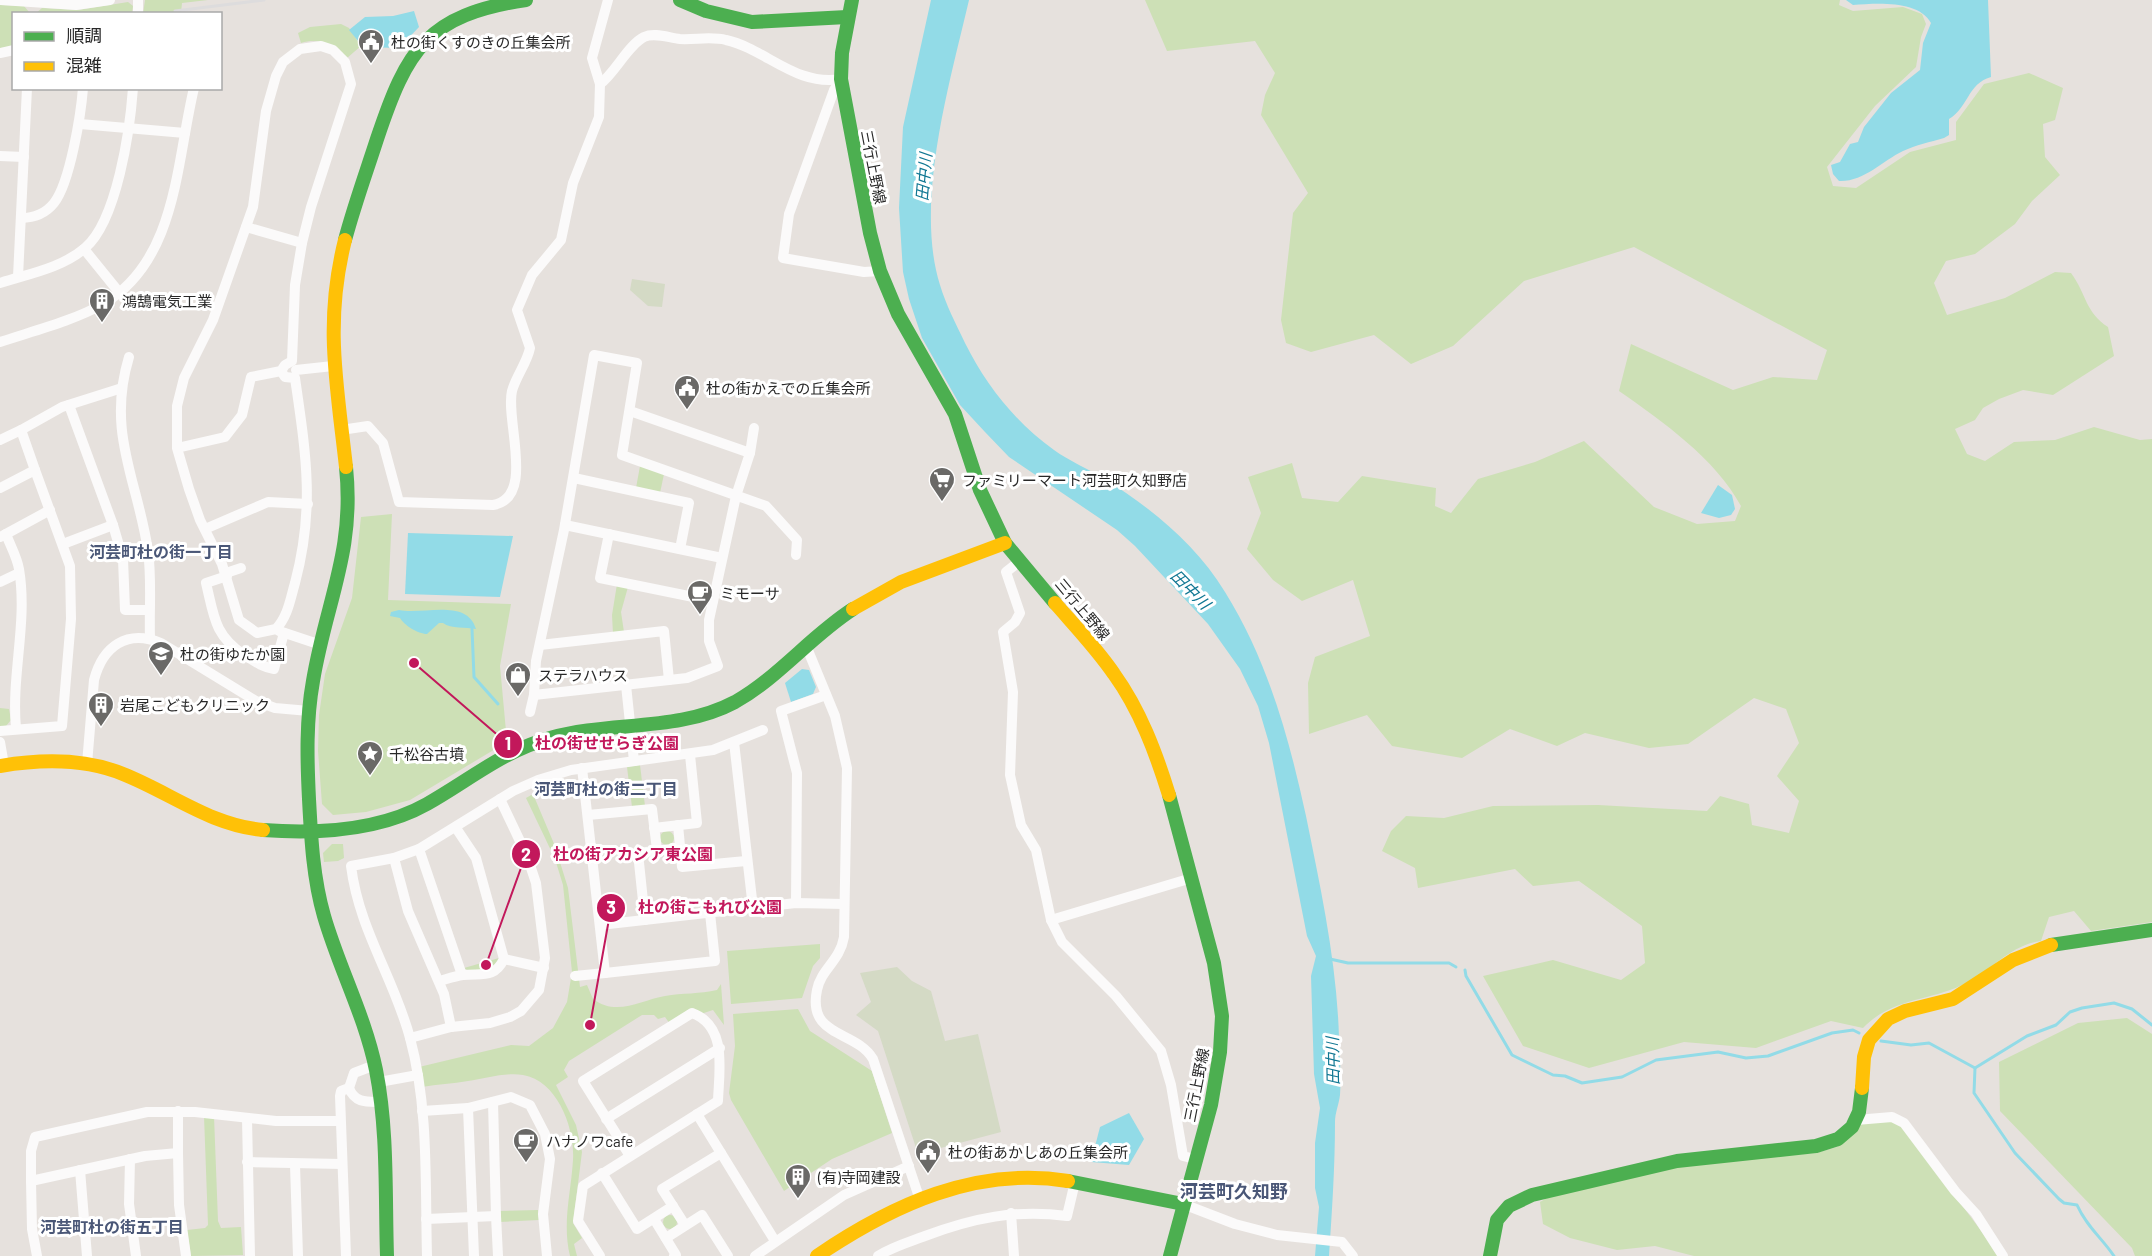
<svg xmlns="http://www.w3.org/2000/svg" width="2152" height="1256" font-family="Barlow,'Noto Sans JP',sans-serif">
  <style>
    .green { fill: #cde0b6 }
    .cemetery { fill: #d4dac5 }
    .water { fill: #92dbe7 }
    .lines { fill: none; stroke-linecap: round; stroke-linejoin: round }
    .stream { stroke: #92dbe7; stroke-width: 3 }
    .street { stroke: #fbfafa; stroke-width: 10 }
    .fast { stroke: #4caf50; stroke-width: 14 }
    .slow { stroke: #ffc107; stroke-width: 14 }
    .rail { stroke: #dddcdd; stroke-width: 3 }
    .labels { text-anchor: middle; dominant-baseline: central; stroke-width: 6; stroke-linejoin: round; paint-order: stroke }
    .poi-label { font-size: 15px; fill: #282828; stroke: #fff; text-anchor: start }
    .street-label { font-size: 15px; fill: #282828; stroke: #fff }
    .water-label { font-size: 16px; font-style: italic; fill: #107793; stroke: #fff }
    .neighbourhood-label { font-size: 16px; font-weight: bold; fill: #4a5777; stroke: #fff }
    .quarter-label { font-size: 18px; font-weight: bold; fill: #4a5777; stroke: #fff }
    .leader { fill: none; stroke: #c2185b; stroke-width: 2 }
    .callout-dot { fill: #c2185b; stroke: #fff; stroke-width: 2 }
    .mark-label { font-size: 18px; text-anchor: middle; font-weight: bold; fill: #fff }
    .callout-label { font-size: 16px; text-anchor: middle; font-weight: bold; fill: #c2185b; stroke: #fff; stroke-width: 6; stroke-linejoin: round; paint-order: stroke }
  </style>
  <rect width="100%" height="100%" fill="#e6e1dd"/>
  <g class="green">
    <path d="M145 0H208L182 3 181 13 143 14Z"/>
    <path d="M1145 0H1840L1839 5 1853 11 1903 7 1922 14 1926 24 1921 37 1916 67 1875 106 1827 167 1833 186 1856 188 1910 152 1956 140V122L1984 84 2029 73 2063 88 2055 120 2043 124 2045 157 2060 175 2032 201 2015 224 1975 254 1946 261 1934 283 1947 315 2005 298 2055 272 2071 273C2087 295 2085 312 2108 327L2114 356 2053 395 2023 390 1999 399 1983 408 1975 420 1955 429 1967 454 1985 461 2014 442 2055 440 2094 427 2140 440 2152 439V922L2091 931 2074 911 2049 917 2041 941C2011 945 1994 968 1968 982 1932 1002 1894 996 1863 1028L1831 1021 1756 1048 1684 1042 1589 1068 1523 1046 1483 976 1553 960 1621 980 1645 963 1642 926 1579 881 1533 886 1515 869 1418 888 1415 868 1382 851 1391 831 1406 816 1444 818 1493 806 1598 805 1707 811 1720 796 1749 804 1752 825 1789 833 1799 801 1777 776 1799 743 1786 709 1754 698 1688 744 1649 748 1585 733 1557 746 1510 729 1462 758 1392 746 1367 715 1309 734 1308 683 1315 657 1370 636 1353 580 1302 601 1273 580 1247 549 1261 513 1248 477 1292 463 1302 498 1338 502 1362 476 1436 488 1435 506 1451 513 1478 479 1535 462 1584 441 1654 507 1697 524 1735 521 1741 506C1715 458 1663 422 1619 391L1631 344 1733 390 1773 377 1817 380 1827 350 1634 247 1524 281 1453 346 1411 364 1374 335 1311 352 1286 343 1281 320 1293 213 1308 193 1261 115 1265 95 1275 73 1255 41 1167 51Z"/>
    <path d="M128 2 133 6 132 13 35 14 42 8 78 10Z"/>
    <path d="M0 5 24 6 29 12 14 14 13 47 0 48Z"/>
    <path d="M341 24 349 28 361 46 347 58C331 46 321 37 301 43L298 33 310 27Z"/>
    <path d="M640 466 664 474 660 493 636 488Z"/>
    <path d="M392 514 388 600 511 604 500 666 507 742 410 800 366 812 333 815 322 804 318 751 319 715 325 674 352 598 361 517Z"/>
    <path d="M617 584 628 587 621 612 624 632 613 634 612 615Z"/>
    <path d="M0 708 9 709 11 720 6 726 0 727Z"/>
    <path d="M640 765 645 806 632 807 627 767Z"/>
    <path d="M533 794 555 846 568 888 580 987 587 985 593 999C617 1017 641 1000 665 996 682 993 700 994 717 990L721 984 724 1025 713 1010 670 1024 665 1017 658 1019 654 1015H642L569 1061 564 1070 568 1077 556 1085 576 1125 582 1152 573 1223 582 1238 574 1244 577 1256H570C562 1223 571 1193 573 1160 575 1129 558 1081 523 1075 505 1072 485 1079 468 1081 453 1084 437 1084 422 1087L419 1067 511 1045 529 1046 553 1028 567 1002 572 972 563 885 555 859 526 798Z"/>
    <circle cx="667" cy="838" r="7"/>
    <path d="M332 844H343L344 858 338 861 324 862 323 853Z"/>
    <path d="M820 944V958L813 966 802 998 731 1004 727 951Z"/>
    <path d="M499 958 495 966 470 972 464 968Z"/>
    <path d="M798 1009 810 1031 872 1071 892 1133 832 1159 784 1191 731 1100 729 1093 735 1046 733 1014Z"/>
    <path d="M2127 1018 2152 1034V1256H2135L2132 1248 2000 1111 1999 1062 2078 1023Z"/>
    <path d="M204 1116H214L218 1221 221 1228 241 1227 243 1255 191 1256 187 1230 205 1228 208 1225Z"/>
    <path d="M1889 1119 1901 1124 2000 1256H1694L1655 1246 1617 1250 1570 1238 1543 1224 1540 1202 1554 1194 1680 1164 1816 1153 1837 1147 1862 1122Z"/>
    <path d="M538 1210 539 1220 500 1222 499 1211Z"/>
    <circle cx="670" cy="1222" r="7"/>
  </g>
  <g class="cemetery">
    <path d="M632 279 665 284 662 307 648 306 630 290Z"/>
    <path d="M897 967 912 981 931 991 945 1041 978 1034 1001 1132 918 1154 878 1031 856 1015 871 1002 860 973Z"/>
  </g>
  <g class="water">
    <path d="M931 0H969C950 82 914 203 940 285 946 305 956 324 965 343 986 385 1015 422 1054 450 1069 461 1087 468 1103 478 1150 507 1196 544 1225 592 1268 661 1289 738 1306 816 1321 890 1337 963 1339 1038 1340 1055 1341 1079 1340 1095 1339 1104 1335 1113 1335 1122 1335 1167 1332 1211 1329 1256H1315L1319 1207 1315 1188V1143L1320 1108 1314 1074 1311 976 1316 956 1307 936 1269 743 1258 706 1240 669 1208 624 1135 546 1117 530 1009 457 985 432 960 405 922 338 909 299 903 272 899 208 903 127Z"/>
    <path d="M1846 0H1988L1991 77C1967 84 1969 107 1949 119V135L1944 138C1930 142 1916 145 1903 151 1882 161 1864 182 1839 181L1833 174 1831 165 1840 162 1850 144 1858 142 1864 127 1891 93 1920 70 1923 43 1931 23C1919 0 1877 3 1853 5Z"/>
    <path d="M414 11 419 27 399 48 363 47 349 30 365 17 393 16Z"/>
    <path d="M1718 485 1732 495 1735 509 1731 515 1719 518 1701 513Z"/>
    <path d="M408 533 513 536 500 597 405 594Z"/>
    <path d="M399 610C423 615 467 598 476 629 466 627 451 629 443 623H439L427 634C418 634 404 625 400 618L390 616 391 612Z"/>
    <path d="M802 669 809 670 816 687 813 694 791 702 785 683Z"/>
    <path d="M1129 1113 1144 1139 1129 1165 1091 1162 1100 1127Z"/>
  </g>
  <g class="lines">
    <g class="stream">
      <path d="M472 629 474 677 498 704"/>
      <path d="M1330 959 1348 963H1449L1456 967"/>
      <path d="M1465 970 1466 976 1512 1055 1553 1075 1565 1076 1582 1083 1622 1077 1656 1060 1718 1052 1746 1058 1768 1056 1832 1033 1853 1030 1859 1033"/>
      <path d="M1881 1041 1911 1045 1929 1043 1975 1068 1974 1093 2015 1153 2059 1199 2064 1203 2077 1205C2087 1227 2101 1237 2114 1256"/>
      <path d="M1975 1068 2027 1036 2056 1025 2070 1012 2082 1008 2114 1003 2132 1009 2152 1025"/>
    </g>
    <g class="street">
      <path d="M1 0 76 5 110 0"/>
      <path d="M138 14V0"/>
      <path d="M0 53 14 50"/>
      <path d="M841 79 834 90 789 214 783 258 864 272 880 271"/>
      <path d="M600 84C615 73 628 45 644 37 655 32 669 38 680 39 695 40 711 36 726 40 766 49 796 87 841 79"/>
      <path d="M80 124 185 133"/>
      <path d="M0 156 24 157"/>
      <path d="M21 218C34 218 46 213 54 203 70 183 81 114 83 88"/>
      <path d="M246 227 302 243"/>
      <path d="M84 249 118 291"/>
      <path d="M18 277 27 88"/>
      <path d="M0 283C28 274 62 268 85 248 117 221 130 130 133 88"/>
      <path d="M0 342C33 331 73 321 103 304 177 261 176 163 194 88"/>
      <path d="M129 357C106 433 138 481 148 551 152 579 149 610 150 638"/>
      <path d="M296 370 333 366"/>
      <path d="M69 405 113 525"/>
      <path d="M630 411 750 453 736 496 709 620V641L718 666 687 678 534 695 536 661 564 530 594 355 637 363 622 455 766 506 797 540 796 555"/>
      <path d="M341 430 368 426 383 443 399 502 493 505C536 498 505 420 512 391 516 376 527 363 530 348L517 310 532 275 561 240 573 183 599 117 600 84 592 58 608 0"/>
      <path d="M0 440 21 430"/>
      <path d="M177 448 225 437 242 415 251 377 281 371 285 365 292 361 295 285 302 243 311 207 351 84 345 62 333 50 321 46 300 49 283 62 276 76 266 111 253 207 213 320 184 378 177 406V448L189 489 200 520 222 564 239 620 257 633 276 629C288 616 290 600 295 583 315 508 306 454 295 378L285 377 281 371"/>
      <path d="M750 453 754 428"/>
      <path d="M35 470 21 430 62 407 122 388"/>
      <path d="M574 478 689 503 680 549"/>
      <path d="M0 488 35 470 70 566 71 619 62 726 0 731"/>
      <path d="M565 525 722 558"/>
      <path d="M205 529 268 502 308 504"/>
      <path d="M6 534 50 510"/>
      <path d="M609 534 600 578 713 601"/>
      <path d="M0 537 6 534C10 545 17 557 19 569 28 622 11 675 16 728"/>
      <path d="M63 544 113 525 123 559 125 610H149"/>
      <path d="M1020 561 1006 572 1020 613 1015 622 1003 632 1013 692 1010 775 1021 825 1036 850 1051 920 1062 942 1116 996 1161 1051 1171 1085 1183 1156 1195 1159"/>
      <path d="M226 573 241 568"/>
      <path d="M227 576 206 583C214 616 214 635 244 655 254 661 262 667 274 669L284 633"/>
      <path d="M0 582 19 573"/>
      <path d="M279 631 321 645"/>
      <path d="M540 645 664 631 669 680"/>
      <path d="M807 648 835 716 847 768 844 937C840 961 821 969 817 990 807 1038 856 1030 873 1059L920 1200"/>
      <path d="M626 685 634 761"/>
      <path d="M530 712 534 695"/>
      <path d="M0 742 4 765"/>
      <path d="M734 742 753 908"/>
      <path d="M87 764 94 680C103 646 127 629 161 643L256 701 275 708 309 711"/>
      <path d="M582 768 605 973 715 961 710 913"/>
      <path d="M588 815 652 809 657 850"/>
      <path d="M678 825 682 867 746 861"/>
      <path d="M654 828 697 823 690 755"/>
      <path d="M419 849 462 975"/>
      <path d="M394 858 408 911 444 994 451 1027"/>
      <path d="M796 903 797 773 781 711 826 695"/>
      <path d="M645 920 638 853 680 848"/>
      <path d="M1051 920 1185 880 1191 876"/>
      <path d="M600 925 796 903 844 904"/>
      <path d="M504 959 544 968"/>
      <path d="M575 976 605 973"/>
      <path d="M440 981C447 979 455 976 463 975 482 973 494 979 504 959L476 858 456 828"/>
      <path d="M410 1038 451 1027 490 1023 510 1017 521 1011 539 990 545 958 536 883 527 856 500 799"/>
      <path d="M375 1065 354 1073 349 1088C355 1103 366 1102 380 1102"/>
      <path d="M379 1082 418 1075"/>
      <path d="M468 1108 474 1256"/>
      <path d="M422 1111 468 1108 511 1097 530 1105 545 1134 550 1159 543 1214 547 1256"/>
      <path d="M697 1114 775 1241"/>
      <path d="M247 1119 250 1256"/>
      <path d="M606 1119 720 1048"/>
      <path d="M1856 1120 1892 1117 1904 1123 1955 1191 1976 1214 2003 1256"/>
      <path d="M178 1153V1111"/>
      <path d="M130 1159 129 1204 136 1256"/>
      <path d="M247 1162 342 1164"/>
      <path d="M295 1165 298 1256"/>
      <path d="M80 1170 87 1256"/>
      <path d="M602 1173 637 1229 673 1206"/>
      <path d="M31 1181V1151L35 1137 147 1112H195L276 1121H340"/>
      <path d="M1183 1204 1235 1224 1277 1235 1342 1242 1353 1256"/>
      <path d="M1011 1213 1014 1256"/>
      <path d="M496 1216 498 1256"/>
      <path d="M426 1219 496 1216 493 1102"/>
      <path d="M654 1219 676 1255 674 1256"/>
      <path d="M685 1225 662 1189 721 1153"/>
      <path d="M666 1238 702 1215 728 1256"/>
      <path d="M37 1256 32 1229 31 1181 145 1156 178 1153 179 1205 186 1256"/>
      <path d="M346 1256 340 1096 341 1091 349 1088"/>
      <path d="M427 1256C425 1184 429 1108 410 1038 394 978 359 930 351 866L394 858 419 849 513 791 538 780 571 770 713 750 763 730"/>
      <path d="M600 1256 578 1221 583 1186 718 1101C719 1071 728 1026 692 1013L583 1081 630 1156"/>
      <path d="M755 1256 844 1195 909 1166"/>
      <path d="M878 1256C892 1247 909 1242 925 1236 973 1218 1016 1209 1067 1216L1075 1182"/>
    </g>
    <g class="fast">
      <path d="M680 0 706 11 752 22 847 17"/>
      <path d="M852 0 842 53 841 79 870 233 880 271 898 314 955 414 980 490 1005 543 1055 603"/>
      <path d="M345 240C354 206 366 173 377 139 407 49 427 15 526 0"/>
      <path d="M346 467C355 552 326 602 313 681 306 720 307 759 309 799 311 837 313 878 324 916 339 968 365 1016 376 1070 388 1131 385 1194 387 1256"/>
      <path d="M1169 795 1214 963 1222 1016 1220 1052 1211 1105 1170 1256"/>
      <path d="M263 830C317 834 379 831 427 804 468 781 503 751 550 738 610 721 679 732 735 702 779 677 811 636 853 609"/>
      <path d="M2051 945 2152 930"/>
      <path d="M1068 1181 1183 1204"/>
      <path d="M1490 1256 1497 1220 1509 1206 1532 1195 1677 1161 1816 1146 1838 1139 1852 1127 1859 1112 1862 1088"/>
    </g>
    <g class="slow">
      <path d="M345 240C324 323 337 385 346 467"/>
      <path d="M1055 603C1075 626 1097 649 1114 674 1140 710 1156 753 1169 795"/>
      <path d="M853 609 901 582 1005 543"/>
      <path d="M0 766C41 759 84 758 123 774 171 793 210 825 263 830"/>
      <path d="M1862 1088 1864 1057 1869 1040 1888 1019 1905 1011 1953 999 2013 960 2051 945"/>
      <path d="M817 1256C892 1205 976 1166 1068 1181"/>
    </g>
    <path class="rail" d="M175 11 264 0"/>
  </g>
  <defs>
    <symbol id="civic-pin" viewBox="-11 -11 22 30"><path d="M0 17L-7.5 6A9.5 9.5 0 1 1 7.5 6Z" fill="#6a6967" stroke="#fff"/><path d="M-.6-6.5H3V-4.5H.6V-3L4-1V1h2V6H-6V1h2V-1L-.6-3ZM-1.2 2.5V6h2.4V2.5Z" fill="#fff"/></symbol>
    <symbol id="building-pin" viewBox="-11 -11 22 30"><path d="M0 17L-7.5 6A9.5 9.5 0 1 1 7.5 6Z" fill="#6a6967" stroke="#fff"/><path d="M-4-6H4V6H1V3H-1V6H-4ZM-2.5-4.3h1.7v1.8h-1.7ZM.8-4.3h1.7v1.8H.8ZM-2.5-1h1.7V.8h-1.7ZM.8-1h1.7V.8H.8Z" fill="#fff"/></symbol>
    <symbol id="supermarket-pin" viewBox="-11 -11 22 30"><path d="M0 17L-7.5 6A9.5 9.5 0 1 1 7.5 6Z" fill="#6a6967" stroke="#fff"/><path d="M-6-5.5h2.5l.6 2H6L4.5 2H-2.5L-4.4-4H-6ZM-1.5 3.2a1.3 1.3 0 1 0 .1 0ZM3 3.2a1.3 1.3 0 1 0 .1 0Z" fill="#fff"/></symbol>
    <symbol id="cafe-pin" viewBox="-11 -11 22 30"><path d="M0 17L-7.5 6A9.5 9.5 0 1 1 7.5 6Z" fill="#6a6967" stroke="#fff"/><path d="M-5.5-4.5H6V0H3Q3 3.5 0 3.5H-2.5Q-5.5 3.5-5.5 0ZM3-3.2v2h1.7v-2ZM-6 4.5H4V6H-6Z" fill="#fff"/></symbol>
    <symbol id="school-pin" viewBox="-11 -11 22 30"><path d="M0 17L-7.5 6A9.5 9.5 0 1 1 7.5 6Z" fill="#6a6967" stroke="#fff"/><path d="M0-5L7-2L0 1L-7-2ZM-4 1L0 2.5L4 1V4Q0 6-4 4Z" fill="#fff"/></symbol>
    <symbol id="shop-pin" viewBox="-11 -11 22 30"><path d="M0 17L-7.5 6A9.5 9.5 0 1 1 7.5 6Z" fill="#6a6967" stroke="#fff"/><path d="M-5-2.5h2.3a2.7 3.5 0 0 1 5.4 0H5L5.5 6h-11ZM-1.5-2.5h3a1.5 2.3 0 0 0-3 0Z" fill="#fff"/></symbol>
    <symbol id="sight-pin" viewBox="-11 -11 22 30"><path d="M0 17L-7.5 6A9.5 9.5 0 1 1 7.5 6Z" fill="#6a6967" stroke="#fff"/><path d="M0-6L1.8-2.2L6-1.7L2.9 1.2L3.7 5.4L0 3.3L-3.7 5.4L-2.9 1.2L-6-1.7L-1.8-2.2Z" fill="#fff"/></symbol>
  </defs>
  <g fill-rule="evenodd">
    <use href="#civic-pin" x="356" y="27" width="30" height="40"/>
    <use href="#building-pin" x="87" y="286" width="30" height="40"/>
    <use href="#civic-pin" x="672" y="373" width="30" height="40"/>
    <use href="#supermarket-pin" x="927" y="465" width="30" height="40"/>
    <use href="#cafe-pin" x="685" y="578" width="30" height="40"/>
    <use href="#school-pin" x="146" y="639" width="30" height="40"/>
    <use href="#shop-pin" x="503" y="660" width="30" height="40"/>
    <use href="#building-pin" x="86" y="690" width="30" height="40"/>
    <use href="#sight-pin" x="355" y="739" width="30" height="40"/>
    <use href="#cafe-pin" x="511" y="1126" width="30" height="40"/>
    <use href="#civic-pin" x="913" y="1137" width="30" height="40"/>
    <use href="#building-pin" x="783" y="1162" width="30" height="40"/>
  </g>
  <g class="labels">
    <g class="poi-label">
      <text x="391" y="42">杜の街くすのきの丘集会所</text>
      <text x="122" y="301">鴻鵠電気工業</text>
      <text x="706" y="388">杜の街かえでの丘集会所</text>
      <text x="962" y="480">ファミリーマート河芸町久知野店</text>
      <text x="720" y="593">ミモーサ</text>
      <text x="180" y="654">杜の街ゆたか園</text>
      <text x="538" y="675">ステラハウス</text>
      <text x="120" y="705">岩尾こどもクリニック</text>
      <text x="389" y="754">千松谷古墳</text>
      <text x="546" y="1141">ハナノワcafe</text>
      <text x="948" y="1152">杜の街あかしあの丘集会所</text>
      <text x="818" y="1177">(有)寺岡建設</text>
    </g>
    <g class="street-label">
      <text transform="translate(874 167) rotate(79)">三行上野線</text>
      <text transform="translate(1083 609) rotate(50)">三行上野線</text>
      <text transform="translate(1196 1085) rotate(-79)">三行上野線</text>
    </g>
    <g class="water-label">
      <text transform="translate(923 177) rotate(-85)">田中川</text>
      <text transform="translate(1191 589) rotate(45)">田中川</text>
      <text transform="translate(1332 1061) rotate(-91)">田中川</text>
    </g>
    <g class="neighbourhood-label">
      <text x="161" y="551">河芸町杜の街一丁目</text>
      <text x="606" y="788">河芸町杜の街二丁目</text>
      <text x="112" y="1226">河芸町杜の街五丁目</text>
    </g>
    <g class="quarter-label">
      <text x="1234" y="1191">河芸町久知野</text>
    </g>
  </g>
  <path class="leader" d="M414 663L508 744M486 965L526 854M590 1025L611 908"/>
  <g class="callout-dot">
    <circle cx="414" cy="663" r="6"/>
    <circle cx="486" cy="965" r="6"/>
    <circle cx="590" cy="1025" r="6"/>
    <circle cx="508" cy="744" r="15"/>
    <circle cx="526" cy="854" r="15"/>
    <circle cx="611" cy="908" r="15"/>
  </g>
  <g class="mark-label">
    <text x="508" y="750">1</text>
    <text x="526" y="861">2</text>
    <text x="611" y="914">3</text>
  </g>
  <g class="callout-label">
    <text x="607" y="749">杜の街せせらぎ公園</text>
    <text x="633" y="860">杜の街アカシア東公園</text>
    <text x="710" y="913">杜の街こもれび公園</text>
  </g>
  <rect x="12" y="12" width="210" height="78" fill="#ffffff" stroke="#a9a9a9" stroke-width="1.5"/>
  <rect x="24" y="32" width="30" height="9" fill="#4caf50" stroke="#a9a9a9" stroke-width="1.5"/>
  <text x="66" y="42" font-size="18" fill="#282828">順調</text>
  <rect x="24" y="62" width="30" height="9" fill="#ffc107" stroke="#a9a9a9" stroke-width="1.5"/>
  <text x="66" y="72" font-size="18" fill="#282828">混雑</text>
</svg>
